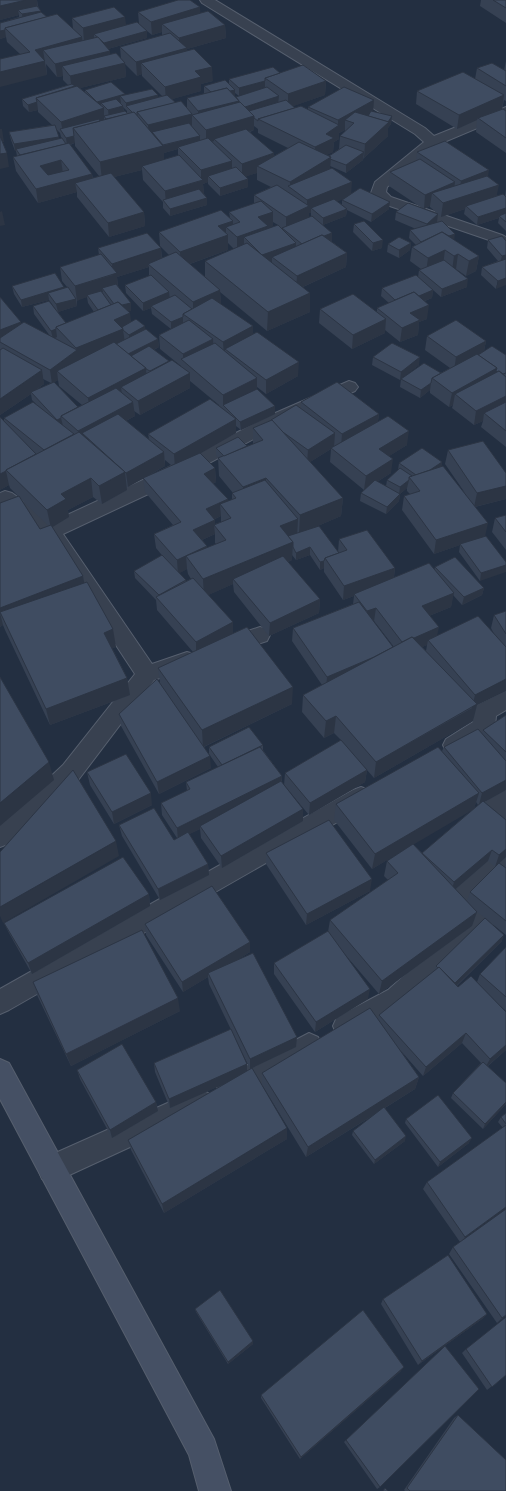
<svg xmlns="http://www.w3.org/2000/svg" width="506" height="1491" font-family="'Golos Text',sans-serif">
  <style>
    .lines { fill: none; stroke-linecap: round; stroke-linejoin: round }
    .street-casing { stroke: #565f6e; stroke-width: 2 }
    .secondary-casing { stroke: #565f6e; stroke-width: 2 }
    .street { fill: #384150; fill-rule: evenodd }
    .secondary { fill: #455064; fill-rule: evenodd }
    .wall { fill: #364153; fill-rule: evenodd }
    .shaded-wall { fill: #2c3544 }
    .building { fill: #3f4c61; stroke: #2c3544; fill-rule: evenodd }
  </style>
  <rect width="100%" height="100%" fill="#232f41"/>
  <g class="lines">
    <defs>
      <g id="street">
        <path d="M200 0H215L425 128 434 136 506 107V116L437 145 426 156 387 187 386 192 391 197 502 235 506 237V249L501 247 492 241 381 203 371 193 375 182 424 142 415 134 202 3Z"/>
        <path d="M349 381 355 383 358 387 355 391 285 422 174 482 63 534 152 664 187 652 194 654 197 660 194 666 154 680 79 779 23 833 8 844 0 847V824L63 765 135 674 44 536 3 506 0 507V493L5 491 12 493 52 522 160 472 273 414Z"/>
        <path d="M260 627 267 629 270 635 267 641 227 654 220 652 217 646 220 640Z"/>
        <path d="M506 691V710L496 716 495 727 492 733 462 751 454 754 446 751 443 745 446 739 473 722 474 711 477 705Z"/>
        <path d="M361 787 369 790 372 797 369 804 9 1010 0 1014V989L353 790Z"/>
        <path d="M506 790V837C494 833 482 824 477 813 482 802 494 794 506 790Z"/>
        <path d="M506 856V882L499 884 491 881 475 899 489 916 492 924 489 932 406 1006 346 1038 337 1035 333 1026 337 1017 388 990 464 922 452 906 448 898C453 888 477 859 488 857 491 857 494 858 497 860Z"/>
        <path d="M309 1033 318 1037 322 1046 318 1055 239 1097 230 1101 221 1097 217 1088 221 1079Z"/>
        <path d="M199 1089 208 1093 212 1102 208 1111 52 1183 42 1179 38 1169 42 1159Z"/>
      </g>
      <path id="secondary" d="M0 1059 9 1063 214 1439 231 1491H199L189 1455 0 1099Z"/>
    </defs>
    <use href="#street" class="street-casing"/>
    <use href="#secondary" class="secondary-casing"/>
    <use href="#street" class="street"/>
    <use href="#secondary" class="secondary"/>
  </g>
  <g class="wall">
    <path d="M0 0H37L38 6 41 12 47 17 73 29 72 18 126 25 139 24 138 12 200 7V13L225 25 226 38 187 49V51L213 81 201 84V91L172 99 176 103 187 108V98L205 94 204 93V86L229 84V79L280 73 326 81 325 95 293 106 295 108 308 110V107L373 112 392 116 391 124 388 128V136L364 158V157L363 160 346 173 330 166V169L351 194 389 209 371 222 347 210 346 216 323 225 332 240 331 241 347 253 346 267 303 287 310 312 267 331 220 292 221 304 298 376 266 394 257 387V389L275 406V414L241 430 236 426V433L201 453 215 468 216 482 213 484 228 501 232 500V493H233L219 476 218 458 216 455V448L247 446 253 444V428L301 409V402L379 414 378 421 407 445 389 456 391 473 377 482 386 486 387 480 398 470 399 463 442 462 441 467 465 493 445 464 448 450 506 499 475 507 485 536 506 562 480 581 459 552 460 545 434 554 402 510 404 496 410 494 407 491V488L400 494 399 501 386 514 360 501 361 493 364 490 330 462 331 449 310 462 343 498 341 516 313 528 338 552 339 539 395 568 394 577 434 570 435 567 484 588 482 595 462 605 453 595 451 607 429 616 437 635 495 636 491 628 494 615 506 611V691L477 705 473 721 374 778 367 770 365 782 309 815 284 785 285 773 341 740 334 733 324 738 302 712 303 695 322 685 292 641 293 628 353 604 354 596 343 600 324 572V568L320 570 310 555 296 560 292 555V560L288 562 320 599 319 613 269 636 234 592 233 584 208 595 233 634 292 704 204 747 211 768 159 794 121 726 119 714 160 683 158 668 193 652 157 610 156 600 135 578 134 571 165 559 156 548 154 534 173 525 145 492 143 478 128 487H127V490L102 504 93 497 68 510 69 517 52 527 83 576 84 583 116 647 112 648 127 678 130 695 50 725 5 630 3 625 0 627V503L18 496 10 488 9 485 0 490V417L4 421V418L36 404 32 400 31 394 0 415V297L22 324 50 336 34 314 33 306 56 310 49 300 22 307 14 294 12 286 64 287 65 288 67 287 62 281 60 267 99 255 98 248H161L162 258 169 255 160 246 159 232 230 218 229 212 254 204V195L271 187 257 180V173L246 176 248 179V187L220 196 208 184V182L203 184 204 194 207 198V205L170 216 163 208V202L143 180 142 170 114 177 144 212 145 226 109 237 77 197V192L38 203 16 171 13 157 17 156 16 151H15L11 140 9 132 52 125 38 112V110L29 112 23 106 22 99 68 85 63 80V76L57 77 46 64 47 75 20 54 7 42 6 37 0 39V23L19 17V15L0 20ZM147 31 152 35 162 32V36L120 47 121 59 110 55 108 49 147 38ZM125 64 137 76 142 74V76L162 96 158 97V95H125L85 90V92L80 88 126 77ZM253 92 235 97V93L239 96ZM123 107 127 111V113L124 111ZM254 126 258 129V133L288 148 274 156 250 132 254 130ZM56 129 60 133 61 137 62 138 59 139ZM345 130V132L340 136 339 149 329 156 326 155 333 152 334 142 339 139V133ZM75 143V146L99 176 93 178 92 174 70 145ZM178 149V156L164 160V153ZM344 198 342 200V205L337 201ZM309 213H311V216L312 217 309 218ZM273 222 278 225 268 229V228L273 226ZM228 243 234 249 205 261V277L190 264 228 250ZM149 267V276L125 285 126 293 143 311 151 308 152 314 171 329 159 335 160 349 181 366V367L169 361 154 350 159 347 158 339 146 330 131 322 128 311H131L118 286 117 277ZM87 297 88 303 94 312 66 323 58 312 77 306V300ZM43 379 51 383 36 390 44 384ZM58 380 59 386 82 405 78 407 54 382ZM190 381 219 405 148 434 149 439 126 421 135 416 134 411 140 415 190 388ZM165 460 171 465 148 476 165 466ZM21 499 37 515 49 526 40 529ZM221 516V522L215 524V519ZM215 534V543L216 544 207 548V546L202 540ZM187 569 188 574 191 579 186 581V580L179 573ZM373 621H374L394 647H393ZM427 645 426 651 422 647Z"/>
    <path d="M481 0H506V23L480 6Z"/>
    <path d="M506 61V101L504 100 502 109 506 111V153L476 132 477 120 457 129 416 104 417 91 475 79 477 68 504 70Z"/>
    <path d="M417 152 488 176 497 196H505L506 189V231L498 223 499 218 477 225 464 214 465 209 441 217 430 207V206L424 209 437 222 436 223 454 240 479 256 476 271 466 276 456 269 467 287 441 297 433 290 432 298 425 301 427 319 419 322 418 335 400 342 385 330V333L352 349 319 323 320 309 377 312V308L389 303 381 296 382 288 418 277 419 270 421 269 410 261 412 247 416 245 409 238 410 230 416 229 395 220 396 212 422 208 389 186 390 172 416 161Z"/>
    <path d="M354 224 382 248 372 251 353 232Z"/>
    <path d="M488 240 506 241 496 289 481 275 482 267 498 261 487 248Z"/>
    <path d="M411 243 410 250 399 258 387 252 388 244Z"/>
    <path d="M427 336 486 341 484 351 506 355V447L481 427 483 421 474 425 452 408 453 405 449 407 430 393V390L420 398 400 387 401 379 400 380 372 365 373 357 419 365 403 377 441 373 450 368 425 350Z"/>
    <path d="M506 515V550L492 532 495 518Z"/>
    <path d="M506 715V790L485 802 506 820V857L495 867 488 861 456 889 467 901 470 892 505 867 506 863V935L486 919 502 941 457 986 458 987 477 982 480 974 506 947V1011L498 1004 506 1012V1050L488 1066 506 1104 483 1129 451 1098 453 1093 481 1063 462 1043 423 1076 401 1051 419 1077 415 1089 385 1108 405 1141 374 1164 352 1135 353 1131 377 1113 306 1157 262 1085V1073L378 1020 379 1015 434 971 436 966 485 918 477 912 472 926 379 994 342 951 368 999 315 1032 274 974V963L328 932 330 920 388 880 384 876 387 861 402 851 372 869 334 820 336 804 442 751 444 747 482 734 483 730ZM476 802 478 805 474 808ZM473 809 422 853 413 844Z"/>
    <path d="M263 745V750L282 776V782L303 821 222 868 201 838 200 829 189 834 208 864 209 875 160 900 122 836 119 825 174 840 177 838 162 815 161 803 187 791 186 782 218 767 209 754V747Z"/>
    <path d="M87 772 152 805 114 824 90 785Z"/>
    <path d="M266 853 370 891 306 925 266 864Z"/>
    <path d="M149 894 150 906 32 974 9 933 4 923Z"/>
    <path d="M145 924 250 942V952L237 960 296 1047 250 1069 209 984 208 977 183 992 146 935Z"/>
    <path d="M33 982 180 1011 71 1066 37 995Z"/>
    <path d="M154 1063 247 1064V1071L287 1139 164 1213 131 1150 128 1140 228 1082 170 1108 155 1072Z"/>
    <path d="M77 1070 156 1102 158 1111 112 1138 80 1079Z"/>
    <path d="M506 1113V1316L497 1323 449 1254 453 1247 460 1242 423 1189 427 1182 503 1128 498 1122 501 1117Z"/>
    <path d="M406 1119 469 1143 438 1167 405 1123Z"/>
    <path d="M383 1299 487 1314 482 1319 418 1365 381 1304Z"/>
    <path d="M195 1309 253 1344 228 1364 196 1312Z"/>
    <path d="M466 1349 506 1375 487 1390 462 1353Z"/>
    <path d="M401 1371 300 1459 261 1398V1395Z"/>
    <path d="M458 1415 506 1491H405L404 1490 454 1418Z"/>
    <path d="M346 1440 380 1487 377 1489 344 1442Z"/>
  </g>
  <g class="shaded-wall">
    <path d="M26 0H37L38 11H41L42 18 23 22 22 14 18 10 19 15 0 20V6Z"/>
    <path d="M200 7 201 21 162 24V32L152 35 151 22Z"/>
    <path d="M125 17 127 30 94 34V39L84 42 83 28Z"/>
    <path d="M225 25 226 38 187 49V61L141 63 142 74 137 76 136 62 179 50V38Z"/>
    <path d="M5 30 6 37 0 39V31Z"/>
    <path d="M147 31V38L104 50V43Z"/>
    <path d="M82 37 84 50H43L47 75 0 87V72L35 50Z"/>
    <path d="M110 51 111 64 62 66 63 76 57 77 55 64Z"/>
    <path d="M125 63 126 77 72 90 70 76Z"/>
    <path d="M212 67 213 81 201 84V91L166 101 165 87 195 71Z"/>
    <path d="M265 81V88L239 96V88Z"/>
    <path d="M326 81 325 95 288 108V94Z"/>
    <path d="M235 90V98L214 95Z"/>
    <path d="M125 94V101L120 96 121 103 105 107 101 103V109L98 110 97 102Z"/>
    <path d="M158 95V103L126 106V111V103Z"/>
    <path d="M504 95 502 109 478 118 477 120 457 129 459 115Z"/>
    <path d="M279 96 278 104 249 113 245 107Z"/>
    <path d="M374 100 373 114 354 123 345 120V130L339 133V139L334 142 333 152 315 161V147L326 134 338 126V120Z"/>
    <path d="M239 101V115L199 122 198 111Z"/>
    <path d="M37 102 38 110 29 112 28 105Z"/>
    <path d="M123 106 124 114 109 118 108 110Z"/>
    <path d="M104 108V123L73 128 63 133 61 122Z"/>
    <path d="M192 114V116V115V128L149 139 148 125Z"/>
    <path d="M254 116V130L216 141 214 139V141L206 144V130Z"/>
    <path d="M392 116 391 124 388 128V136L364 158 365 144Z"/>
    <path d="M0 129H2L4 142 0 143Z"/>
    <path d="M74 136 75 143 67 145 66 138Z"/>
    <path d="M200 136V143L178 147V149L164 153V164L142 166V170L102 180 100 162Z"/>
    <path d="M59 137 60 144 16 149V151H15L14 144Z"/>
    <path d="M364 152 363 160 346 173V165Z"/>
    <path d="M7 153 9 167 0 169V154Z"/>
    <path d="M274 153V167L257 166V173L242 178V164Z"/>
    <path d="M331 157 330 171 290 187V182Z"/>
    <path d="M61 160 63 174 43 180 40 166Z"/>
    <path d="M232 161V175L208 176V182L203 184 204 194 166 204 165 191 201 181V170Z"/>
    <path d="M489 170 487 184 459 195 461 181Z"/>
    <path d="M92 174 94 188 75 183 77 192 38 203 36 189Z"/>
    <path d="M248 179V187L220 196V188Z"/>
    <path d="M352 182 351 196 315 211 311 208V213H309V221L286 231V217L307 207V200Z"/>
    <path d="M455 182 453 196 432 193 430 206 424 209 425 195Z"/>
    <path d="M499 185 496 199 466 206 465 209 441 217 443 203Z"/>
    <path d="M207 198V205L170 216V209Z"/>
    <path d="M390 202 389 209 371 222 372 214Z"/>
    <path d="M506 208V216H499V218L477 225 478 217Z"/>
    <path d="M347 209 346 216 323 225V218Z"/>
    <path d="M2 211 5 225 0 226V212Z"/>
    <path d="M144 212 145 226 109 237 108 223Z"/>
    <path d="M273 212V226L268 228 267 240 244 237V249L237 251V237L258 217Z"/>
    <path d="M438 214 437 222 426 232 427 224Z"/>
    <path d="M233 221V234L226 227V236L228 235V250L181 267 180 252 218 226Z"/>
    <path d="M332 233V240L303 252V245Z"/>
    <path d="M455 234 454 242 423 243Z"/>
    <path d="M383 240 382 248 372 251 373 243Z"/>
    <path d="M296 243V257H272V265L262 269V255Z"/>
    <path d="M411 243 410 250 399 258V250Z"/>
    <path d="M161 248 162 263 148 264 149 267 117 277 118 288H102L103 292 88 297 87 295V297L77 301 75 286 113 275 112 264Z"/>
    <path d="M445 250 443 265 426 273 428 258Z"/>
    <path d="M347 253 346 267 296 290 297 276Z"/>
    <path d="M458 254 456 269 452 271 454 256Z"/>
    <path d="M506 255V262L500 263 502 256Z"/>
    <path d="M479 256 476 271 466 276 469 261Z"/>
    <path d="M506 278V285L496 289 498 281Z"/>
    <path d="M468 279 467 287 441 297 442 289Z"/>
    <path d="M64 287 66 295 48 293 49 300 22 307 21 300Z"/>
    <path d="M220 290 221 304 193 312V302Z"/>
    <path d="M433 290 432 298 398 311 399 303Z"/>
    <path d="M169 292 170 300 151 306V308L143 311V303Z"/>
    <path d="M310 293V312L267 331 268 312Z"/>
    <path d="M76 299 77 306 58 312 56 304Z"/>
    <path d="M131 303V311L117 315 116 307Z"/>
    <path d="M429 305 427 319 419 322 418 335 400 342 402 328 410 313Z"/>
    <path d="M130 313 132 327 123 330 125 343 57 371 58 380 52 384 50 370 77 350 76 348 114 320Z"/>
    <path d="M183 317V324L171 330V322Z"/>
    <path d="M386 319 385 333 352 349 353 335Z"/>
    <path d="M21 322 24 336 0 342V330Z"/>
    <path d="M145 326 146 334 130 343 129 335Z"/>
    <path d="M253 326V340L225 349V356H224L223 342Z"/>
    <path d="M56 329 57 337 53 339 51 331Z"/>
    <path d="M158 339 159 347 134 359 126 355Z"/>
    <path d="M213 339 214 354 183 361V354Z"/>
    <path d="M486 341 483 355 454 371 456 357Z"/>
    <path d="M420 357 419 365 400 380 401 372Z"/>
    <path d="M299 362 298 376 266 394V380Z"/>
    <path d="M146 368 147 382 121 387 122 395 90 412 88 398Z"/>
    <path d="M497 368 494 382 455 394 453 405 449 407 452 393Z"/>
    <path d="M42 370 44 384 31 393V392V394L0 415V399Z"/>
    <path d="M190 373V388L140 415 138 401Z"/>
    <path d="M257 378V392L223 405V395Z"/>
    <path d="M431 383 430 390 420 398 421 390Z"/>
    <path d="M506 396V409L484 413 483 421 474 425 476 411Z"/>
    <path d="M133 402 135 416 80 445 78 431Z"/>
    <path d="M275 406V414L241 430 240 422Z"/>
    <path d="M379 414 377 428 341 448 342 434Z"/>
    <path d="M61 418 63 426 58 428 57 420Z"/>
    <path d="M236 419V433L175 468 174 454Z"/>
    <path d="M409 431 407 445 378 463 379 449Z"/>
    <path d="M335 433 334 447 307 464 308 450Z"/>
    <path d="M164 452 165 466 128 487 126 473Z"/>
    <path d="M393 459 391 473 364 490 366 476Z"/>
    <path d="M442 462 441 469 420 477Z"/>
    <path d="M215 468 216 482 205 488 204 474Z"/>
    <path d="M6 471 9 485 0 490V474Z"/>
    <path d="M125 472 127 490 102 504 99 486Z"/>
    <path d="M91 478 93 497 68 510 69 517 51 528 47 510 61 494Z"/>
    <path d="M266 478V496L243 505V487Z"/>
    <path d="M409 480 407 488 400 494 399 501 386 514 387 507 399 495 400 487Z"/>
    <path d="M506 486V499L474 507 477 493Z"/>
    <path d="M343 498 341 516 299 534 300 515Z"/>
    <path d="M228 499V513L220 504 221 516 206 523V509Z"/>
    <path d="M298 519 297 537 288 541 280 526Z"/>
    <path d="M215 520V526L214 525 215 534 193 544V530Z"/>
    <path d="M488 523 485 537 460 544V545L434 554 436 540Z"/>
    <path d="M293 542 292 560 237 583 233 579V584L204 597 203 579Z"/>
    <path d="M207 546V560L186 556 187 569 178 574 177 560Z"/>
    <path d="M310 547V555L296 560V553Z"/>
    <path d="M324 561V568L320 570V562Z"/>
    <path d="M506 565V572L480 581 481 573Z"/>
    <path d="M395 568 393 582 354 594V596L343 600 344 586Z"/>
    <path d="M83 576 86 593 0 612V608Z"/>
    <path d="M484 588 482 595 462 605 464 597Z"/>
    <path d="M454 593 451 607 419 620 422 606Z"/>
    <path d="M320 599 319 613 269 636 270 623Z"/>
    <path d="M376 608 374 621 366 624 367 611Z"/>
    <path d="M0 613 3 625 0 627Z"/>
    <path d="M233 622V636L196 655V642Z"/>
    <path d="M439 627 436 641 428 640 427 645 401 656 403 643Z"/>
    <path d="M113 629 116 647 106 650 104 633Z"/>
    <path d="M394 649 326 690 327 677Z"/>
    <path d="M127 678 130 695 50 725 46 709Z"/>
    <path d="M506 679V691L477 705 473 721 374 778 376 762 472 708 475 695Z"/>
    <path d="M293 687 292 704 203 747 202 730Z"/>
    <path d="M336 716 334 733 324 738 326 721Z"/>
    <path d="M210 756 211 768 159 794 157 782Z"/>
    <path d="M49 762 54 780 0 826V803Z"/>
    <path d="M367 770 365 782 309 815 310 803Z"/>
    <path d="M282 776 281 788 200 826V829L178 840 177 828Z"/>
    <path d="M506 780V790L479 805 482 793Z"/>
    <path d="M151 793 152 805 114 824 112 812Z"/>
    <path d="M479 793 474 809 372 869 375 854Z"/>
    <path d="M303 809V821L222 868 221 856Z"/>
    <path d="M116 841 119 856 3 923 0 916V907Z"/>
    <path d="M506 849V857L495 867 499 855Z"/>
    <path d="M492 850 488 861 451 893 454 882Z"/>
    <path d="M208 864 209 875 160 900 158 889Z"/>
    <path d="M372 879 370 891 306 925 307 914Z"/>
    <path d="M149 894 150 906 32 974 28 963Z"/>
    <path d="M477 912 472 926 379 994 382 981Z"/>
    <path d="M504 935 502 941 453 989 455 983Z"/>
    <path d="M250 942V952L210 977 208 973V977L183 992 182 982Z"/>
    <path d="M370 989 368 999 315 1032 316 1022Z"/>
    <path d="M178 998 180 1011 71 1066 66 1054Z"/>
    <path d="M466 1033 462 1043 423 1076 426 1067Z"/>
    <path d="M297 1037 296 1047 250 1069V1059Z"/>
    <path d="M506 1045V1050L485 1068 490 1059Z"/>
    <path d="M247 1064V1074L170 1108 169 1099Z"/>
    <path d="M419 1077 415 1089 306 1157 308 1147Z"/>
    <path d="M156 1102 158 1111 112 1138 110 1130Z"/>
    <path d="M506 1102V1104L483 1129 485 1124Z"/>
    <path d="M287 1128V1139L164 1213 162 1204Z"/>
    <path d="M406 1136 405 1141 374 1164 375 1160Z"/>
    <path d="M472 1138 469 1143 438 1167 440 1162Z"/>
    <path d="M506 1207V1211L461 1243 465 1237Z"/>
    <path d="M487 1314 482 1319 418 1365 422 1361Z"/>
    <path d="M506 1315V1316L497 1323 502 1318Z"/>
    <path d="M253 1341V1344L228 1364V1362Z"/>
    <path d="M404 1367 401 1371 300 1459 301 1457Z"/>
  </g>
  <g class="building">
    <path d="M0 0H26L0 6Z"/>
    <path d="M178 0H190L200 7 151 22 138 12Z"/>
    <path d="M493 0H506V8Z"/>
    <path d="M37 6 41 11 22 14 18 10Z"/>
    <path d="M114 7 125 17 83 28 72 18Z"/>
    <path d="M208 11 225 25 179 38 162 24Z"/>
    <path d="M41 12 47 17 5 28V30L0 31V23Z"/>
    <path d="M57 14 82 37 35 50 45 61 0 72V59L30 52 5 28Z"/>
    <path d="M137 22 147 31 104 43 94 34Z"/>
    <path d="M170 33 187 48 136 62 120 47Z"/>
    <path d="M98 37 110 51 55 64 43 50Z"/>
    <path d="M194 49 212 67 195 71 201 77 165 87 141 63Z"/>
    <path d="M116 53 125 63 70 76 62 66Z"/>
    <path d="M492 63 506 71V86L477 68Z"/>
    <path d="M303 65 326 81 288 94 265 78Z"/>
    <path d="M273 67 280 73 265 78V81L239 88 229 79Z"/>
    <path d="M463 72 504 95 459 115 417 91Z"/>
    <path d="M225 80 235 90 230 91 227 88 211 92 204 86Z"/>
    <path d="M111 82 125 94 97 102 85 90Z"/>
    <path d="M72 84 75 86 36 98 37 102 28 105 22 99Z"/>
    <path d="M77 86 104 108 61 122 36 98Z"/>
    <path d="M267 87 279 96 245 107 240 102H239V101L236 97Z"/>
    <path d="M344 87 374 100 338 120 308 107Z"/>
    <path d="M227 88 239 101 198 111 187 98Z"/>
    <path d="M152 89 158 95 126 103 120 96Z"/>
    <path d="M167 95 176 103 137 112V116L134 112 133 113 126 106Z"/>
    <path d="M116 99 123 106 108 110 101 103Z"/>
    <path d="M286 100 295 108 258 119V121L254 118V116L249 111Z"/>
    <path d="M181 101 192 114 148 125 137 112Z"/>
    <path d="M240 102 254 116 206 130 192 115Z"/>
    <path d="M301 106 339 125 326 134 334 138 315 147 258 119Z"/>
    <path d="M503 109 506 111V138L478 118Z"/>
    <path d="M125 111 128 114 106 119 104 116Z"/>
    <path d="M371 111 392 116 388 122 368 116Z"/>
    <path d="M134 112 163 146 100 162 73 128Z"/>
    <path d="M355 112 389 122 365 144 340 136 354 123 345 120Z"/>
    <path d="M99 119 100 121 73 128 74 136 66 138 60 129Z"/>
    <path d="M189 123 200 136 163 145 152 132Z"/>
    <path d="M55 125 59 137 14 144 9 132Z"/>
    <path d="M246 129 274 153 242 164 214 139Z"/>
    <path d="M0 136 7 153 0 154Z"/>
    <path d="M62 138 66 144 20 155 16 149Z"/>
    <path d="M208 138 232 161 201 170 178 147Z"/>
    <path d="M445 141 489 170 461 181 417 152Z"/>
    <path d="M299 142 331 157 290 182 257 166Z"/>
    <path d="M69 143 92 174 36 189 13 157ZM61 160 69 170 48 175 40 166Z"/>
    <path d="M346 145 364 152 346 165 330 159 331 157 329 156Z"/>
    <path d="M179 155 203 180 165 191 142 166Z"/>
    <path d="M420 159 455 182 425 195 390 172Z"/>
    <path d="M236 167 248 179 220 188 208 176Z"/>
    <path d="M332 168 352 182 307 200 288 186Z"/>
    <path d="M111 173 144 212 108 223 75 183Z"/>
    <path d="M487 176 499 185 443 203 432 193Z"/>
    <path d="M277 185 309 206 286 217 254 195Z"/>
    <path d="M360 188 390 202 372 214 342 200Z"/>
    <path d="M199 189 207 198 170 209 163 200Z"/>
    <path d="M503 194 506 197V208L478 217 466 206Z"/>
    <path d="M334 199 347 209 323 218 311 208Z"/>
    <path d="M261 201 273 212 258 217 268 226 237 237 226 227 240 222 229 212Z"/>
    <path d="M408 203 438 214 427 224 396 212Z"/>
    <path d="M221 210 233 221 218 226 228 235 180 252 159 232Z"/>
    <path d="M506 213V222L499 216Z"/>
    <path d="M312 216 332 233 324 236 322 235 302 244 282 228Z"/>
    <path d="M364 221 383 240 373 243 354 224Z"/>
    <path d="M442 221 455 234 449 236 442 232 421 242 410 230Z"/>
    <path d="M278 225 296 243 262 255 244 237Z"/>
    <path d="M442 232 479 256 469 261 458 254 454 256 445 250 428 258 412 247Z"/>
    <path d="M147 233 161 248 112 264 98 248Z"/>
    <path d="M322 235 347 253 297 276 272 257Z"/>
    <path d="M502 236 506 241V255L502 256 488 240Z"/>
    <path d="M399 237 411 243 399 250 388 244Z"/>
    <path d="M247 243 310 293 268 312 205 261Z"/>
    <path d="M176 252 220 290 193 302 148 264Z"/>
    <path d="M101 254 117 273 75 286 60 267Z"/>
    <path d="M506 259V278L498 281 482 267Z"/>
    <path d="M444 260 468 279 442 289 419 270Z"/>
    <path d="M55 273 64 287 21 300 12 286Z"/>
    <path d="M151 275 169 292 143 303 125 285Z"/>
    <path d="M416 275 433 290 419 296 414 292 395 300 382 288Z"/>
    <path d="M116 284 131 303 122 305 118 302 114 304 102 288Z"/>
    <path d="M68 287 76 299 56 304 48 293Z"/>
    <path d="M101 291 111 305 98 310 87 295Z"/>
    <path d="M414 292 429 305 410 313 420 320 402 328 377 308Z"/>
    <path d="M353 294 386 319 353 335 320 309Z"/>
    <path d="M175 295 192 309 183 314V317L171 322 151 306Z"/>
    <path d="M0 297 21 322 0 330Z"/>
    <path d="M212 298 253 326 223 342 183 314Z"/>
    <path d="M49 301 66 323 56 327V329L51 331 33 306Z"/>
    <path d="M118 302 130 313 114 320 123 329 76 348 56 327Z"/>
    <path d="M136 319 145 326 129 335 123 330V329L122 327Z"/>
    <path d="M189 320 213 339 183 354 159 335Z"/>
    <path d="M456 320 486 341 456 357 427 336Z"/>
    <path d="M24 322 77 350 50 370 0 342V338Z"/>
    <path d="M146 329 158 339 128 354 116 344Z"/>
    <path d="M257 332 299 362 266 380 225 349Z"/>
    <path d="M114 342 146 368 88 398 57 371Z"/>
    <path d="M215 343 257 378 223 395 181 359Z"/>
    <path d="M392 343 420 357 401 372 373 357Z"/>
    <path d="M149 346 169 361 150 371 146 369V368L131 356Z"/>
    <path d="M492 346 506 355V373L503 374 499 371 497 372 496 371 497 368 478 355Z"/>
    <path d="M3 348 42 370 0 399V350Z"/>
    <path d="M477 354 497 368 452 393 432 378Z"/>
    <path d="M172 360 190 373 138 401 121 387Z"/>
    <path d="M424 363 441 373 432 378 431 383 421 390 401 379Z"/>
    <path d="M499 371 506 377V396L476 411 455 394Z"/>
    <path d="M54 382 78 407 61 416V418L57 420 31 392Z"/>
    <path d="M337 382 379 414 342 434 301 402Z"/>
    <path d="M116 388 133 402 78 431 61 416Z"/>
    <path d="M257 389 275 406 240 422 223 405Z"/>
    <path d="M210 399 236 419 174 454 148 434Z"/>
    <path d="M33 402 74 434 44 450 4 418Z"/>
    <path d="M506 402V431L484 413Z"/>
    <path d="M296 405 335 433 308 450 280 430 271 420Z"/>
    <path d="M118 414 164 452 126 473 82 433Z"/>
    <path d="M388 416 409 431 379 449 393 459 366 476 331 448Z"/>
    <path d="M0 417 36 454 6 470V471L0 474Z"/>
    <path d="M272 420 343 498 300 515 266 478 243 487 218 458 263 440 253 428Z"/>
    <path d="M79 432 125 472 99 486 91 478 61 494 66 499 47 510 6 470Z"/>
    <path d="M238 437 247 446 224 456 216 448Z"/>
    <path d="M483 441 506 473V486L477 493 448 450Z"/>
    <path d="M422 448 442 462 430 470 416 475 399 463Z"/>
    <path d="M200 453 215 468 204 474 228 499 206 509 215 520 193 530 207 546 177 560 154 534 181 522 143 478Z"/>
    <path d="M443 466 488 523 436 540 404 496 420 491 409 477Z"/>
    <path d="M400 468 412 476 409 477V480L400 487 387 480Z"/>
    <path d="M265 480 298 519 280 526 293 542 203 579 186 556 226 540 214 525 231 518 220 504 236 498 232 493Z"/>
    <path d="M375 480 400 494 387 507 361 493Z"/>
    <path d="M19 496 40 529 51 525 83 576 0 608V503Z"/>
    <path d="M506 515V532L495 518Z"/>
    <path d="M319 526 339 553 325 558 324 561 320 562 310 547 296 553 293 547V542L288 536Z"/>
    <path d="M367 530 395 568 344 586 325 558 347 550 339 539Z"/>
    <path d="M486 536 506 562V565L481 573 460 544Z"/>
    <path d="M162 555 186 580 159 595 134 571Z"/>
    <path d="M283 556 320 599 270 623 233 579Z"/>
    <path d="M455 557 484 588 464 597 435 567Z"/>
    <path d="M429 563 454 593 422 606 439 627 414 638 412 637 402 642 376 608 367 611 354 594Z"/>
    <path d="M193 578 233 622 196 642 156 597Z"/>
    <path d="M87 582 113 629 104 633 127 678 46 709 0 612Z"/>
    <path d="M359 602 393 647 374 657 327 677 293 628Z"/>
    <path d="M506 611V634L494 615Z"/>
    <path d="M478 616 506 647V679L475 695 428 640Z"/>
    <path d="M247 627 293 687 202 730 158 668Z"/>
    <path d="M412 637 477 704 376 762 336 716 326 721 303 695Z"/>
    <path d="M0 677 49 762 0 803Z"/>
    <path d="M157 679 210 756 157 782 119 714Z"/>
    <path d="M506 715V752L483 730Z"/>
    <path d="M249 727 263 745 222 765 209 747Z"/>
    <path d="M478 729 506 761V780L482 793 444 747Z"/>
    <path d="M341 740 367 770 310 803 285 773Z"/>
    <path d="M260 747 282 776 177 828 161 803 190 789 186 782Z"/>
    <path d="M438 747 479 793 375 854 336 804Z"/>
    <path d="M126 754 151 793 112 812 87 772Z"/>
    <path d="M73 770 116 841 0 907V852Z"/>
    <path d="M281 781 303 809 221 856 200 826Z"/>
    <path d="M483 801 506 820V849L499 855 492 850 454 882 422 853Z"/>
    <path d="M154 808 174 840 188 832 208 864 158 889 119 825Z"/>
    <path d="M329 820 372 879 307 914 266 853Z"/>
    <path d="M413 844 477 912 382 981 330 920 398 873 387 861Z"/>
    <path d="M123 857 149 894 28 963 4 923Z"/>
    <path d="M499 863 506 868V921L470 892Z"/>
    <path d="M212 886 250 942 182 982 145 924Z"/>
    <path d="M485 918 504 935 455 983 439 967 438 968 436 966Z"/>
    <path d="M142 930 178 998 66 1054 33 982Z"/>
    <path d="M328 931 370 989 316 1022 274 963Z"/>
    <path d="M506 947V997L480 974Z"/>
    <path d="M253 953 297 1037 250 1059 208 973Z"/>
    <path d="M439 967 458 987 471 976 506 1012V1045L490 1059 466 1033 426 1067 379 1015Z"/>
    <path d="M370 1008 419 1077 308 1147 262 1073Z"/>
    <path d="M231 1029 247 1064 169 1099 154 1063Z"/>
    <path d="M122 1044 156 1102 110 1130 77 1070Z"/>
    <path d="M483 1062 506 1083V1102L485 1124 453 1093Z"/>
    <path d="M252 1068 287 1128 162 1204 128 1140Z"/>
    <path d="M438 1095 472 1138 440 1162 406 1119Z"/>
    <path d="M384 1107 406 1136 375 1160 353 1131Z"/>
    <path d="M506 1113V1124L501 1117Z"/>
    <path d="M506 1125V1207L465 1237 427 1182Z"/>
    <path d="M506 1209V1315L502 1318 453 1247Z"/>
    <path d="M448 1255 487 1314 422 1361 383 1299Z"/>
    <path d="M220 1290 253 1341 228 1362 195 1309Z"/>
    <path d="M363 1310 404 1367 301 1457 261 1395Z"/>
    <path d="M506 1317V1375L492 1387 466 1349Z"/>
    <path d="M445 1346 479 1389 380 1487 346 1440Z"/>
    <path d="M458 1415 506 1460V1491H410L407 1488Z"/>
    <path d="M385 1488 388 1491H383Z"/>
  </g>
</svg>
